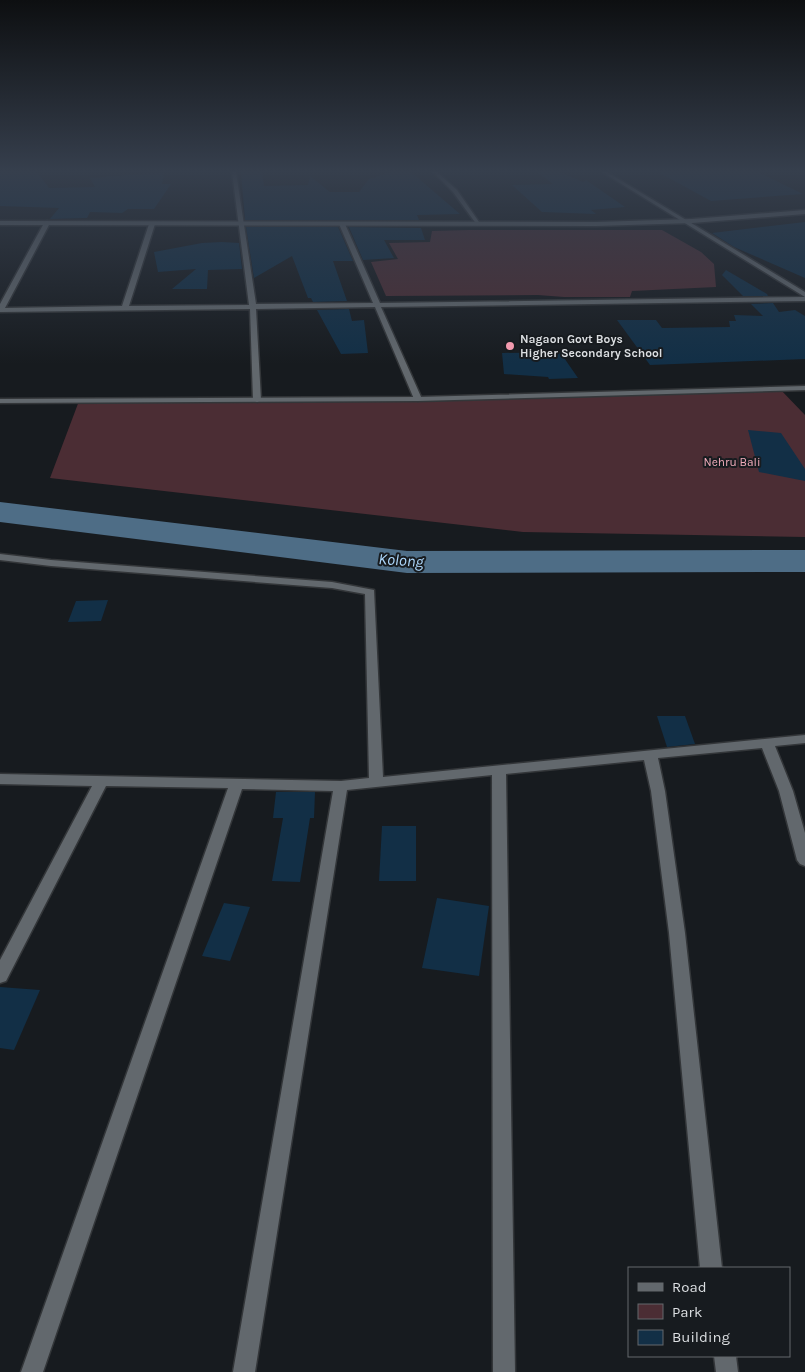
<svg xmlns="http://www.w3.org/2000/svg" width="805" height="1372" font-family="Karla,sans-serif">
  <style>
    .green { fill: #4b2d34 }
    .lines { fill: none; stroke-linecap: round; stroke-linejoin: round }
    .river { fill: #4e6d86; fill-rule: evenodd }
    .building { fill: #122f46 }
    .street-casing { stroke: #333639; stroke-width: 3 }
    .secondary-casing { stroke: #333639; stroke-width: 3 }
    .street { fill: #62686d; fill-rule: evenodd }
    .secondary { fill: #62686d; fill-rule: evenodd }
    .poi-dot { fill: #f29aae; stroke: #171b1f; stroke-width: 2 }
    .labels { text-anchor: middle; dominant-baseline: central; stroke-width: 4; stroke-linejoin: round; paint-order: stroke }
    .far-poi-label { font-size: 12px; font-weight: bold; fill: #dbdee1; stroke: #171b1f; text-anchor: start }
    .far-park-label { font-size: 12px; fill: #f1abba; stroke: #171b1f }
    .water-label { font-size: 16px; font-style: italic; fill: #add7fb; stroke: #171b1f }
  </style>
  <rect width="100%" height="100%" fill="#171b1f"/>
  <g class="green">
    <path d="M469 230H662L701 252 714 264 716 287 632 291 630 297H564L538 295 386 296 371 262 398 259 389 243 430 242 432 231Z"/>
    <path d="M779 388 805 415V537L523 532 50 478 79 401 418 399Z"/>
  </g>
  <g class="lines">
    <path class="river" d="M0 502 407 551 805 550V572L407 573 0 522Z"/>
  </g>
  <g class="building">
    <path d="M0 172H37L49 188 95 187 90 178 141 174 164 173 162 184H171L154 209H128L122 213 90 212 87 218 50 219 59 208 0 206Z"/>
    <path d="M241 172H262L264 186 308 185 310 176 330 192H359L369 179 391 172H411L460 214 417 215 419 220H245Z"/>
    <path d="M537 172H560L583 182 586 180 625 207 591 210 596 214 542 212 512 185 553 184Z"/>
    <path d="M658 172H758L803 194 711 201Z"/>
    <path d="M805 222V278L734 247 712 233Z"/>
    <path d="M246 227H338L353 261H333L347 301 313 302 311 298H308L292 256 254 278Z"/>
    <path d="M349 227 421 228 425 240H384L394 258 363 260Z"/>
    <path d="M222 242 239 243 242 269 208 270 207 289H172L196 269 158 272 154 252 202 243Z"/>
    <path d="M726 270 767 294 768 296H743L722 275Z"/>
    <path d="M773 303 779 312 795 310 805 316V359L650 365 617 320H656L662 328 730 327 729 321H736L734 315 763 316 751 304Z"/>
    <path d="M349 309 352 321 364 320 368 353 341 354 317 310Z"/>
    <path d="M560 352 578 378 549 379 548 377 504 374 502 353Z"/>
    <path d="M748 430 781 433 805 469V481L759 472Z"/>
    <path d="M108 600 101 621 68 622 76 601Z"/>
    <path d="M657 716H685L695 744 667 747Z"/>
    <path d="M276 792H315L314 818H310L300 882 272 881 283 818H273Z"/>
    <path d="M382 826H416V881H379Z"/>
    <path d="M437 898 489 906 479 976 422 968Z"/>
    <path d="M224 903 250 907 230 961 202 956Z"/>
    <path d="M0 987 40 990 14 1050 0 1048Z"/>
  </g>
  <g class="lines">
    <defs>
      <g id="street">
        <path d="M232 172H236L256 304 373 303 339 224 342 222 345 224 380 303 805 297 602 172H607L805 292V301L381 307 422 399 418 401 414 399 375 307 256 309 261 400 257 402 253 400 250 309 0 312V304L44 223 47 221 50 223 5 308 122 306 149 224 152 222 155 224 129 306 249 305Z"/>
        <path d="M433 172H437L457 190 481 225H477L453 192Z"/>
        <path d="M0 554 51 560 332 582 374 590 383 777 805 735V743L775 746 793 791 805 833V866L800 864 797 860 779 791 762 748 658 758 665 791 685 933 722 1268H700L669 933 651 791 644 760 506 774 515 1372H493L492 775 347 790 255 1372H233L333 791 242 789 43 1372H21L228 788 106 786 6 981 0 983V960L92 786 0 784V774L341 781 369 778 365 594 332 588 51 566 0 560Z"/>
        <path d="M714 1356H736L738 1372H716Z"/>
      </g>
      <g id="secondary">
        <path d="M805 210V214L692 223 596 226 0 225V221L596 222 692 219Z"/>
        <path d="M805 386V390L418 401 0 403V399L418 397Z"/>
      </g>
    </defs>
    <use href="#street" class="street-casing"/>
    <use href="#secondary" class="secondary-casing"/>
    <use href="#street" class="street"/>
    <use href="#secondary" class="secondary"/>
  </g>
  <linearGradient id="sky" x2="0" y2="1"><stop stop-color="#0d0f11"/><stop offset="0.47" stop-color="#363f4d"/><stop offset="1" stop-color="#363f4d" stop-opacity="0"/></linearGradient>
  <rect width="805" height="364" fill="url(#sky)"/>
  <circle class="poi-dot" cx="510" cy="346" r="5"/>
  <g class="labels">
    <g class="far-poi-label">
      <text x="520" y="339">Nagaon Govt Boys<tspan x="520" dy="14">Higher Secondary School</tspan></text>
    </g>
    <g class="far-park-label">
      <text x="732" y="462">Nehru Bali</text>
    </g>
    <g class="water-label">
      <text transform="translate(401 560) rotate(4)">Kolong</text>
    </g>
  </g>
  <rect x="628" y="1267" width="162" height="90" fill="#171b1f" stroke="#65696d"/>
  <rect x="638" y="1283" width="25" height="8" fill="#62686d" stroke="#65696d"/>
  <text x="672" y="1292" font-size="15" fill="#dbdee1">Road</text>
  <rect x="638" y="1304" width="25" height="15" fill="#4b2d34" stroke="#65696d"/>
  <text x="672" y="1317" font-size="15" fill="#dbdee1">Park</text>
  <rect x="638" y="1330" width="25" height="15" fill="#122f46" stroke="#65696d"/>
  <text x="672" y="1342" font-size="15" fill="#dbdee1">Building</text>
</svg>
